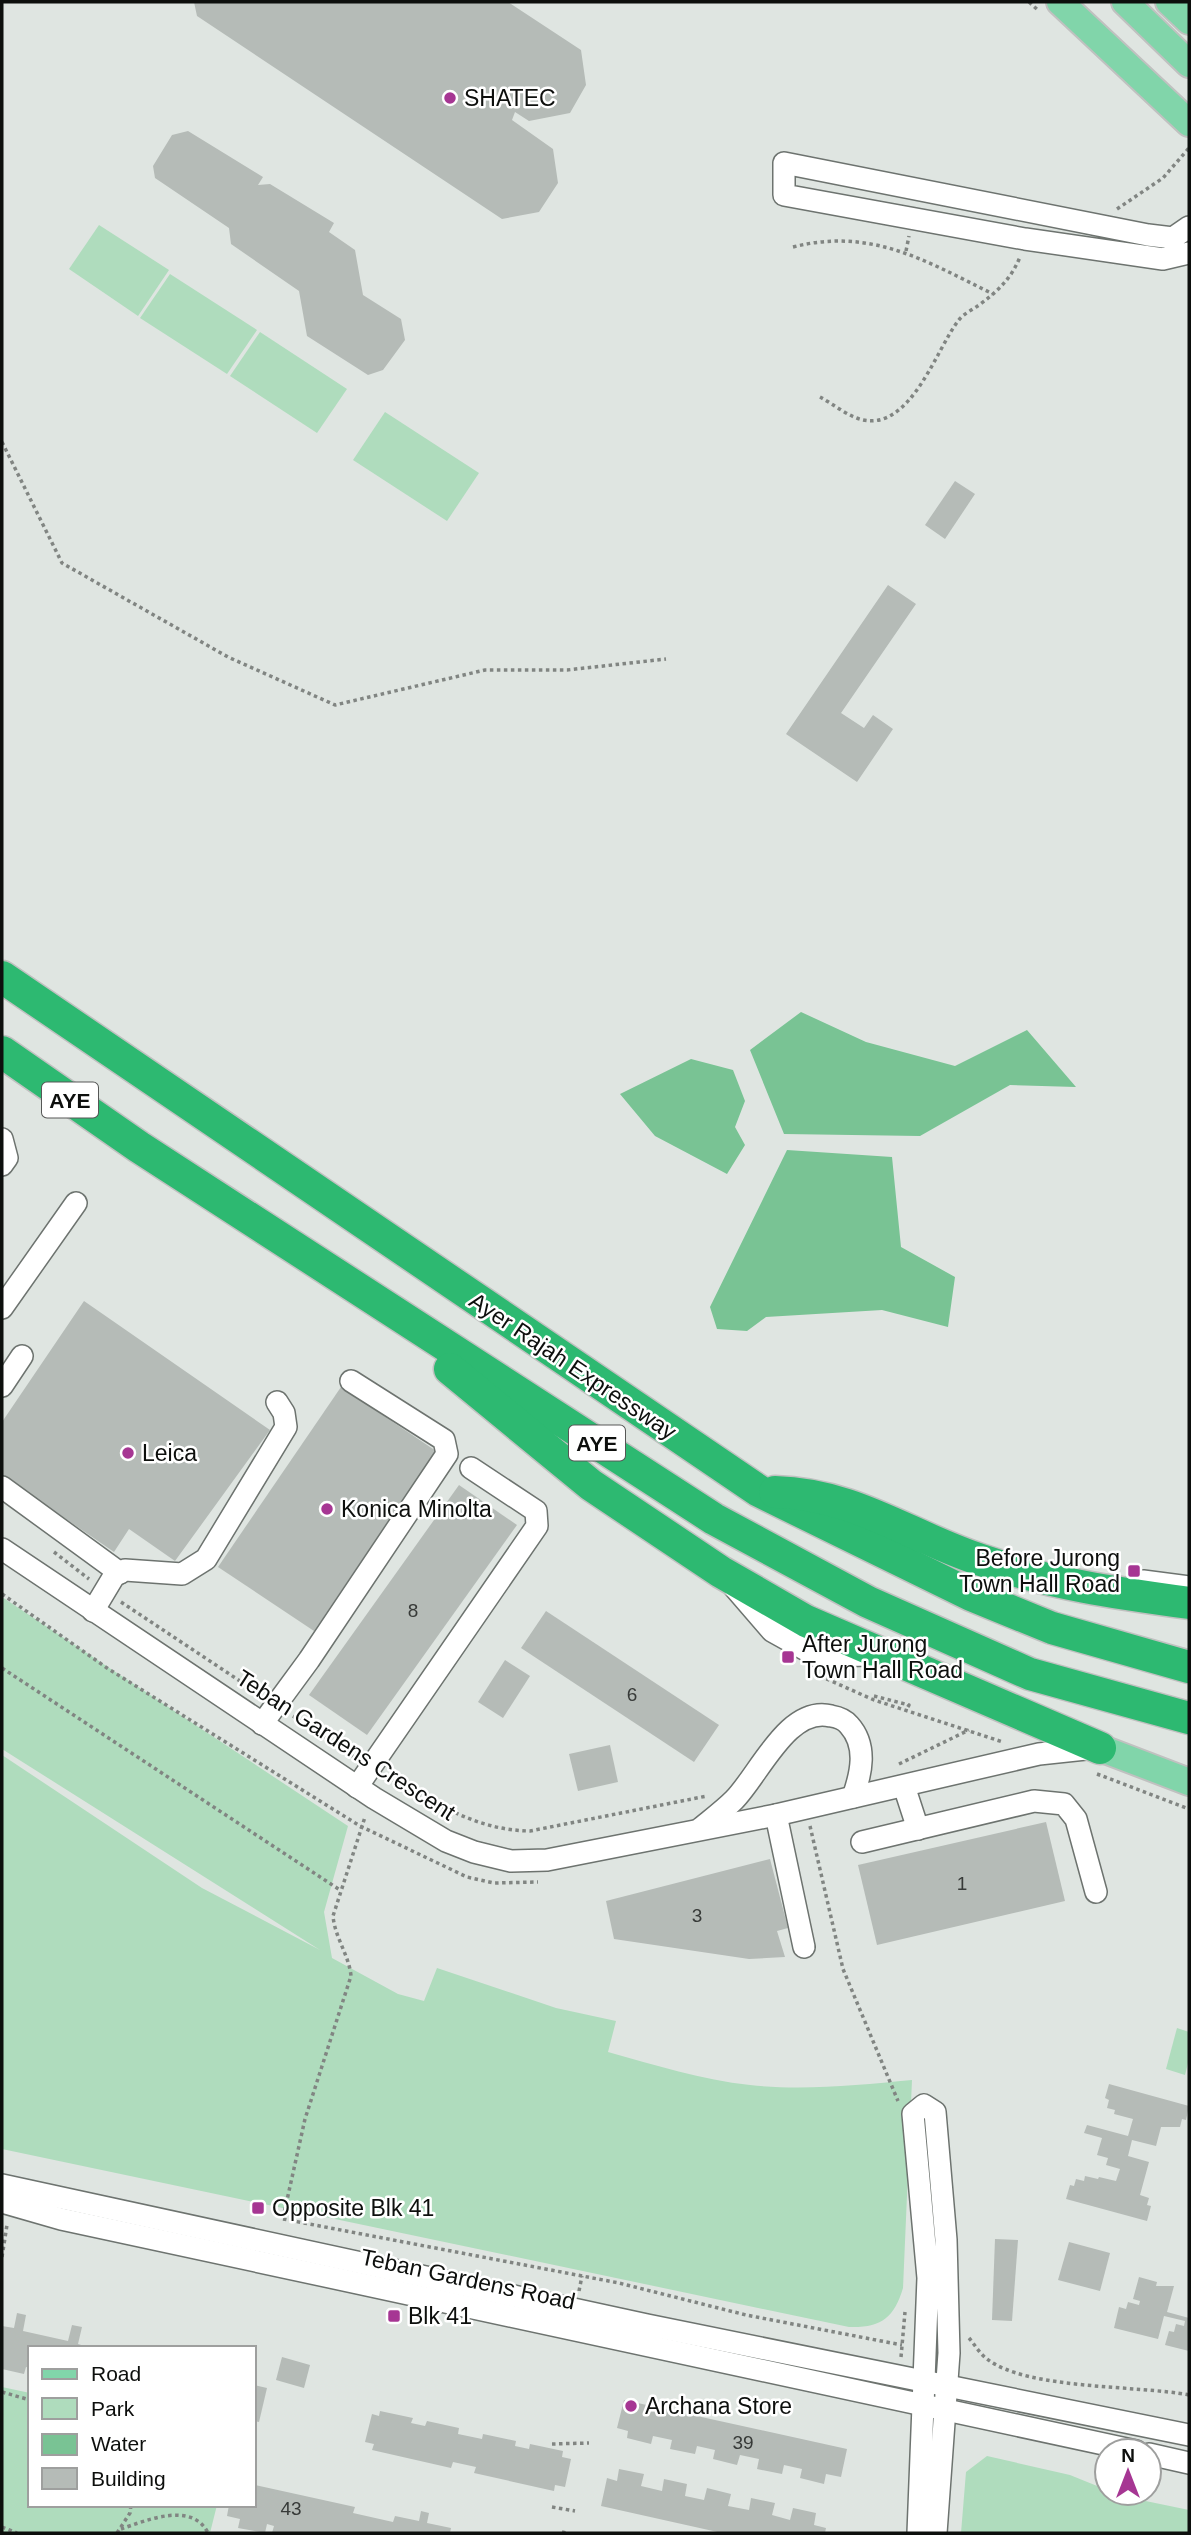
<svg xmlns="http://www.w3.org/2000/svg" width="1191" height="2535" font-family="Helvetica,sans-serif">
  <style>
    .green { fill: #afdcbd }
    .water { fill: #79c394 }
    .building { fill: #b5bbb7 }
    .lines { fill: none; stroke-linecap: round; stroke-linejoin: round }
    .minor-casing { stroke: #6d736f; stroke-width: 24 }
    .major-casing { stroke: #c0c1c0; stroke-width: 30 }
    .highway-casing { stroke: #c0c1c0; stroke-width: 35 }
    .path { stroke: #818582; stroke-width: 3.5; stroke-dasharray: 3.5 3.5; stroke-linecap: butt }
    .minor { stroke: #fff; stroke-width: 21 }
    .major { stroke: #81d5aa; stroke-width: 26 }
    .highway { stroke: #2db971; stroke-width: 32 }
    .poi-dot { fill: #a63693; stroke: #fff; stroke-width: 2.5 }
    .labels { text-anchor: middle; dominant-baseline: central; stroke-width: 5; stroke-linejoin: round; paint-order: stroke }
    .number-label { font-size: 19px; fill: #373a38 }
    .shield { fill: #fff; stroke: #565756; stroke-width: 2 }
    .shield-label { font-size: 21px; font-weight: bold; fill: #0d0f0d }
    .poi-label { font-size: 23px; fill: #0d0f0d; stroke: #fff; text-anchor: start }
    .street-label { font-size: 23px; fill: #0d0f0d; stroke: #fff }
  </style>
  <rect width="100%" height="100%" fill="#dfe5e1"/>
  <g class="green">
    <path d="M99 225 169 270 138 316 69 269Z"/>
    <path d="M170 274 257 330 227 374 140 318Z"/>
    <path d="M260 332 347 389 317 433 230 376Z"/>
    <path d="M385 412 479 473 447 521 353 460Z"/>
    <path d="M2 1597 348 1826 324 1912 332 1958 398 1994 424 2001 437 1968 556 2008 616 2021 608 2052C655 2065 702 2080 750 2085 803 2091 859 2085 912 2080L903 2288C894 2318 881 2328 849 2327L2 2149V1755L202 1888 320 1950 2 1749Z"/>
    <path d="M1177 2028 1189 2032V2059L1185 2075 1166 2069Z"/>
    <path d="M2 2387 30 2393V2505H217L210 2533H2Z"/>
    <path d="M987 2456 1070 2475 1107 2490V2493L1189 2510V2533H961L966 2472Z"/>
  </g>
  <g class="water">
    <path d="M801 1012 866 1042 955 1066 1027 1030 1076 1087 1010 1085 920 1136 784 1134 750 1050Z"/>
    <path d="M691 1059 733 1070 745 1101 735 1127 745 1145 727 1174 655 1136 620 1094Z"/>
    <path d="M787 1150 892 1157 901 1247 955 1277 948 1327 882 1310 766 1317 747 1331 717 1329 710 1307Z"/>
  </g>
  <g class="building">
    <path d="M194 2H508L581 50 586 85 570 113 529 121 515 112 512 120 553 149 558 183 539 212 502 219 197 16Z"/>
    <path d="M188 131 263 177 258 185 270 184 334 223 329 232 355 250 363 295 401 319 405 340 383 370 368 375 307 336 299 291 231 244 229 228 155 178 153 166 172 135Z"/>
    <path d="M955 481 975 494 945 539 925 525Z"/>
    <path d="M888 585 916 604 841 713 864 728 873 715 893 729 857 782 786 734Z"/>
    <path d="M84 1301 270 1430 175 1561 129 1529 114 1552 2 1475V1422Z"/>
    <path d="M341 1387 436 1451 314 1631 218 1567Z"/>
    <path d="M459 1485 517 1525 367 1735 309 1695Z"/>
    <path d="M546 1611 719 1725 694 1762 521 1648Z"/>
    <path d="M505 1660 530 1676 503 1718 478 1702Z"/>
    <path d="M610 1745 618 1782 578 1791 569 1754Z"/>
    <path d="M1046 1822 1065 1901 877 1945 858 1865Z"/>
    <path d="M770 1859 788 1928 777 1931 785 1957 749 1959 614 1939 606 1901Z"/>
    <path d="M1109 2084 1189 2106 1186 2120 1182 2119 1180 2127H1161L1156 2146 1132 2140 1128 2156 1149 2162 1140 2195 1149 2198 1147 2205 1151 2206 1147 2221 1066 2199 1070 2185 1074 2186 1076 2179 1084 2181 1085 2176 1098 2179 1099 2177 1116 2181 1120 2169 1106 2165 1108 2158 1097 2155 1102 2138 1084 2133 1087 2125 1128 2136 1133 2119 1114 2114 1115 2110 1107 2108 1109 2100 1105 2098Z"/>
    <path d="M995 2239 1018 2240 1012 2321 992 2320Z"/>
    <path d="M1069 2242 1110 2253 1100 2291 1058 2280Z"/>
    <path d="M1139 2277 1157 2282 1156 2286H1174L1167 2312 1189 2318V2351L1165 2345 1169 2331 1174 2332 1176 2324 1184 2326 1185 2321 1164 2316 1158 2339 1114 2328 1119 2307 1126 2309 1128 2302 1139 2305 1140 2301 1133 2299Z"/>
    <path d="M17 2313 26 2315 23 2331 68 2341 72 2325 82 2327 78 2344 91 2348H30V2368L26 2367 24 2374 2 2369V2326L14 2328Z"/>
    <path d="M282 2357 310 2365 304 2388 276 2380Z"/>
    <path d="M254 2385 267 2388 259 2422 254 2421Z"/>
    <path d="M624 2400 847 2449 841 2477 826 2474 824 2484 800 2478 802 2469 784 2465 782 2474 757 2469 759 2459 740 2455 737 2465 713 2459 715 2450 697 2446 695 2454 670 2449 672 2440 653 2436 651 2444 627 2438 628 2431 617 2428Z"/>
    <path d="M380 2411 413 2418 411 2423 425 2426 427 2421 459 2428 458 2434 482 2439 483 2434 516 2441 515 2446 529 2449 530 2444 563 2451 562 2457 571 2459 565 2487 555 2485 554 2491 474 2473 476 2467 453 2462 451 2468 372 2450 374 2444 365 2442 372 2414 379 2416Z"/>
    <path d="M619 2469 644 2474 641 2486 662 2491 664 2479 687 2484 685 2496 704 2500 707 2488 731 2494 728 2506 749 2510 751 2498 775 2503 772 2515 790 2520 793 2508 816 2513 814 2525 826 2528 825 2533H722L601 2506 607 2478 617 2481Z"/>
    <path d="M255 2485 355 2507 353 2513 393 2522 395 2516 419 2521 421 2511 429 2513 427 2523 451 2528 450 2533H272L274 2526 267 2524 265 2533 238 2528 240 2519 227 2516 229 2505H254Z"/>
  </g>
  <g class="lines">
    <defs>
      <g id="minor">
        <path d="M1189 227 1173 238 1148 235 784 163V195L1025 239 1163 259 1189 253"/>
        <path d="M2 1139 7 1158 2 1165"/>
        <path d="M2 1308 76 1203"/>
        <path d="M2 1386 22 1356"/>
        <path d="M2 1487 120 1573"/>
        <path d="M2 1549 374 1798 446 1841 474 1852 511 1861 547 1860 776 1815 1039 1754 1095 1748"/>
        <path d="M1143 1581 1189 1587"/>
        <path d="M734 1587 772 1631 817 1656 874 1655"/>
        <path d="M93 1611 114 1576 125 1570 182 1574 206 1559 286 1427 284 1413 277 1402"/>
        <path d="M262 1724 309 1660 447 1454 444 1440 351 1381"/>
        <path d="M904 1786 918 1829"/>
        <path d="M357 1787 537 1526 536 1511 471 1468"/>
        <path d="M776 1815 804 1947"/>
        <path d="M701 1828C712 1819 724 1810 734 1800 759 1775 788 1705 831 1716 837 1717 845 1720 849 1725 868 1746 861 1774 853 1797"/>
        <path d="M862 1842 1034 1801 1064 1804 1076 1819 1096 1892"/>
        <path d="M2 2185 647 2325 1189 2435"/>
        <path d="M2 2202 61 2219 1136 2451"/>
        <path d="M1149 2454 1189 2463"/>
        <path d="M918 2533 928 2278 913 2114 924 2105 935 2112 946 2240 949 2353 936 2533"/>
      </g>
      <g id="major">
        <path d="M1060 2 1189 123"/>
        <path d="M1125 2 1189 64"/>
        <path d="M1169 2 1189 21"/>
        <path d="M1100 1748 1189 1782"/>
      </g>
      <g id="highway">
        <path d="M2 977 759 1491 971 1595 1052 1628 1189 1667"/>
        <path d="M2 1052 139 1147 714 1519 868 1602 1030 1674 1189 1718"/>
        <path d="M450 1369 591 1485 721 1572 806 1621 1100 1748"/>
        <path d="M775 1492C855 1494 908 1536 981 1560 1051 1584 1116 1593 1189 1603"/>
      </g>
    </defs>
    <use href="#minor" class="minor-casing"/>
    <use href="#major" class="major-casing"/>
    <use href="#highway" class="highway-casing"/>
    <g class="path">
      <path d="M1029 2 1039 11"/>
      <path d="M1117 209 1163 178 1189 148"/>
      <path d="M793 247C871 227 926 261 993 294"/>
      <path d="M906 251 909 236"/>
      <path d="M820 397C833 404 849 417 863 420 911 430 936 350 958 321 963 314 972 310 979 305 998 291 1011 279 1020 257"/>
      <path d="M2 442 62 563 228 657 335 705 485 670H567L666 659"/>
      <path d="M54 1552 89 1579"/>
      <path d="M2 1594 107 1668 360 1826 467 1877 494 1883 538 1882"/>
      <path d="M121 1602 261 1695"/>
      <path d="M2 1668 340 1890"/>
      <path d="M820 1676 874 1700 1003 1742"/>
      <path d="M874 1696 909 1705 906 1710"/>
      <path d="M293 1716 354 1757"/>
      <path d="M899 1764 969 1730"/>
      <path d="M1097 1774 1189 1809"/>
      <path d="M387 1777C436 1802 474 1830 530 1831L707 1796"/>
      <path d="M810 1826 843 1969 898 2101"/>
      <path d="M283 2218 305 2119 351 1976C349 1955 335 1938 333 1916L365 1817"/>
      <path d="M283 2219 619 2283 746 2315 902 2345"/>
      <path d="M2 2257 7 2225"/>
      <path d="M579 2291 582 2276"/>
      <path d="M969 2338C975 2345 980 2354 987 2359 1027 2390 1138 2385 1189 2395"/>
      <path d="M901 2357 905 2312"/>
      <path d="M2 2392 30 2400"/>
      <path d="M552 2444 589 2443"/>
      <path d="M552 2507 575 2511"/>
      <path d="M2 2527 17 2533"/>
      <path d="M121 2529C147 2520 192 2501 208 2533"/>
      <path d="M562 2532 567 2533"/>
      <path d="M117 2533 130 2513 131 2505"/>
    </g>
    <use href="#minor" class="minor"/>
    <use href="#major" class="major"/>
    <use href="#highway" class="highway"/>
  </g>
  <g class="poi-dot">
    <circle cx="450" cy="98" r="7"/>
    <circle cx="128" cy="1453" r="7"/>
    <circle cx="327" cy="1509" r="7"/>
    <rect x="1127" y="1564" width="14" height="14" rx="3.5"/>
    <rect x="781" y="1650" width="14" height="14" rx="3.5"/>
    <rect x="251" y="2201" width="14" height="14" rx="3.5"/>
    <rect x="387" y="2309" width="14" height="14" rx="3.5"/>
    <circle cx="631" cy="2406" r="7"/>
  </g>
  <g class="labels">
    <g class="number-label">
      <text x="413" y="1610">8</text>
      <text x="632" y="1694">6</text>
      <text x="962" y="1883">1</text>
      <text x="697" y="1915">3</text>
      <text x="743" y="2442">39</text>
      <text x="291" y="2508">43</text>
    </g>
    <g class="shield">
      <rect x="42" y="1082.5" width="56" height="35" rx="5"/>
      <rect x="569" y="1425.5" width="56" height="35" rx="5"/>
    </g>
    <g class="shield-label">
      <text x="70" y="1100">AYE</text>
      <text x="597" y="1443">AYE</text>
    </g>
    <g class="poi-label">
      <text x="464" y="98">SHATEC</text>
      <text x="142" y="1453">Leica</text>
      <text x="341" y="1509">Konica Minolta</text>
      <text x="1120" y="1558" text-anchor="end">Before Jurong<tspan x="1120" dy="26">Town Hall Road</tspan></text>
      <text x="802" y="1644">After Jurong<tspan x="802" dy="26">Town Hall Road</tspan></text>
      <text x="272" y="2208">Opposite Blk 41</text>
      <text x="408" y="2316">Blk 41</text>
      <text x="645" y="2406">Archana Store</text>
    </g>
    <g class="street-label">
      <text transform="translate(573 1366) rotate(34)">Ayer Rajah Expressway</text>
      <text transform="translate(346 1745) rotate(33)">Teban Gardens Crescent</text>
      <text transform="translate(468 2279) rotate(12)">Teban Gardens Road</text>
    </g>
  </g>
  <rect width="1191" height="2535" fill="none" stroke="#0d0f0d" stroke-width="7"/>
  <rect x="28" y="2346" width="228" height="161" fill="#ffffff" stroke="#9e9f9e" stroke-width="2"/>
  <rect x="42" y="2369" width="35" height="10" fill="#81d5aa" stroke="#9e9f9e" stroke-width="2"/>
  <text x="91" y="2381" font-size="21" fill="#0d0f0d">Road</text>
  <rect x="42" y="2398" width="35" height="21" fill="#afdcbd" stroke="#9e9f9e" stroke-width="2"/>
  <text x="91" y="2416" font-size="21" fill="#0d0f0d">Park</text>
  <rect x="42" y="2434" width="35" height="21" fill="#79c394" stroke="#9e9f9e" stroke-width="2"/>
  <text x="91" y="2451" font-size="21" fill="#0d0f0d">Water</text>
  <rect x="42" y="2468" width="35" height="21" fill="#b5bbb7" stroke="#9e9f9e" stroke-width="2"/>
  <text x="91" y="2486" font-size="21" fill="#0d0f0d">Building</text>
  <g transform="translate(1128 2472)"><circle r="33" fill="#ffffff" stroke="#9e9f9e" stroke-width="2"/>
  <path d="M0-5L12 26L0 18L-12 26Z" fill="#a63693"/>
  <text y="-10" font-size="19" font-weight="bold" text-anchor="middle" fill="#0d0f0d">N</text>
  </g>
</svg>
